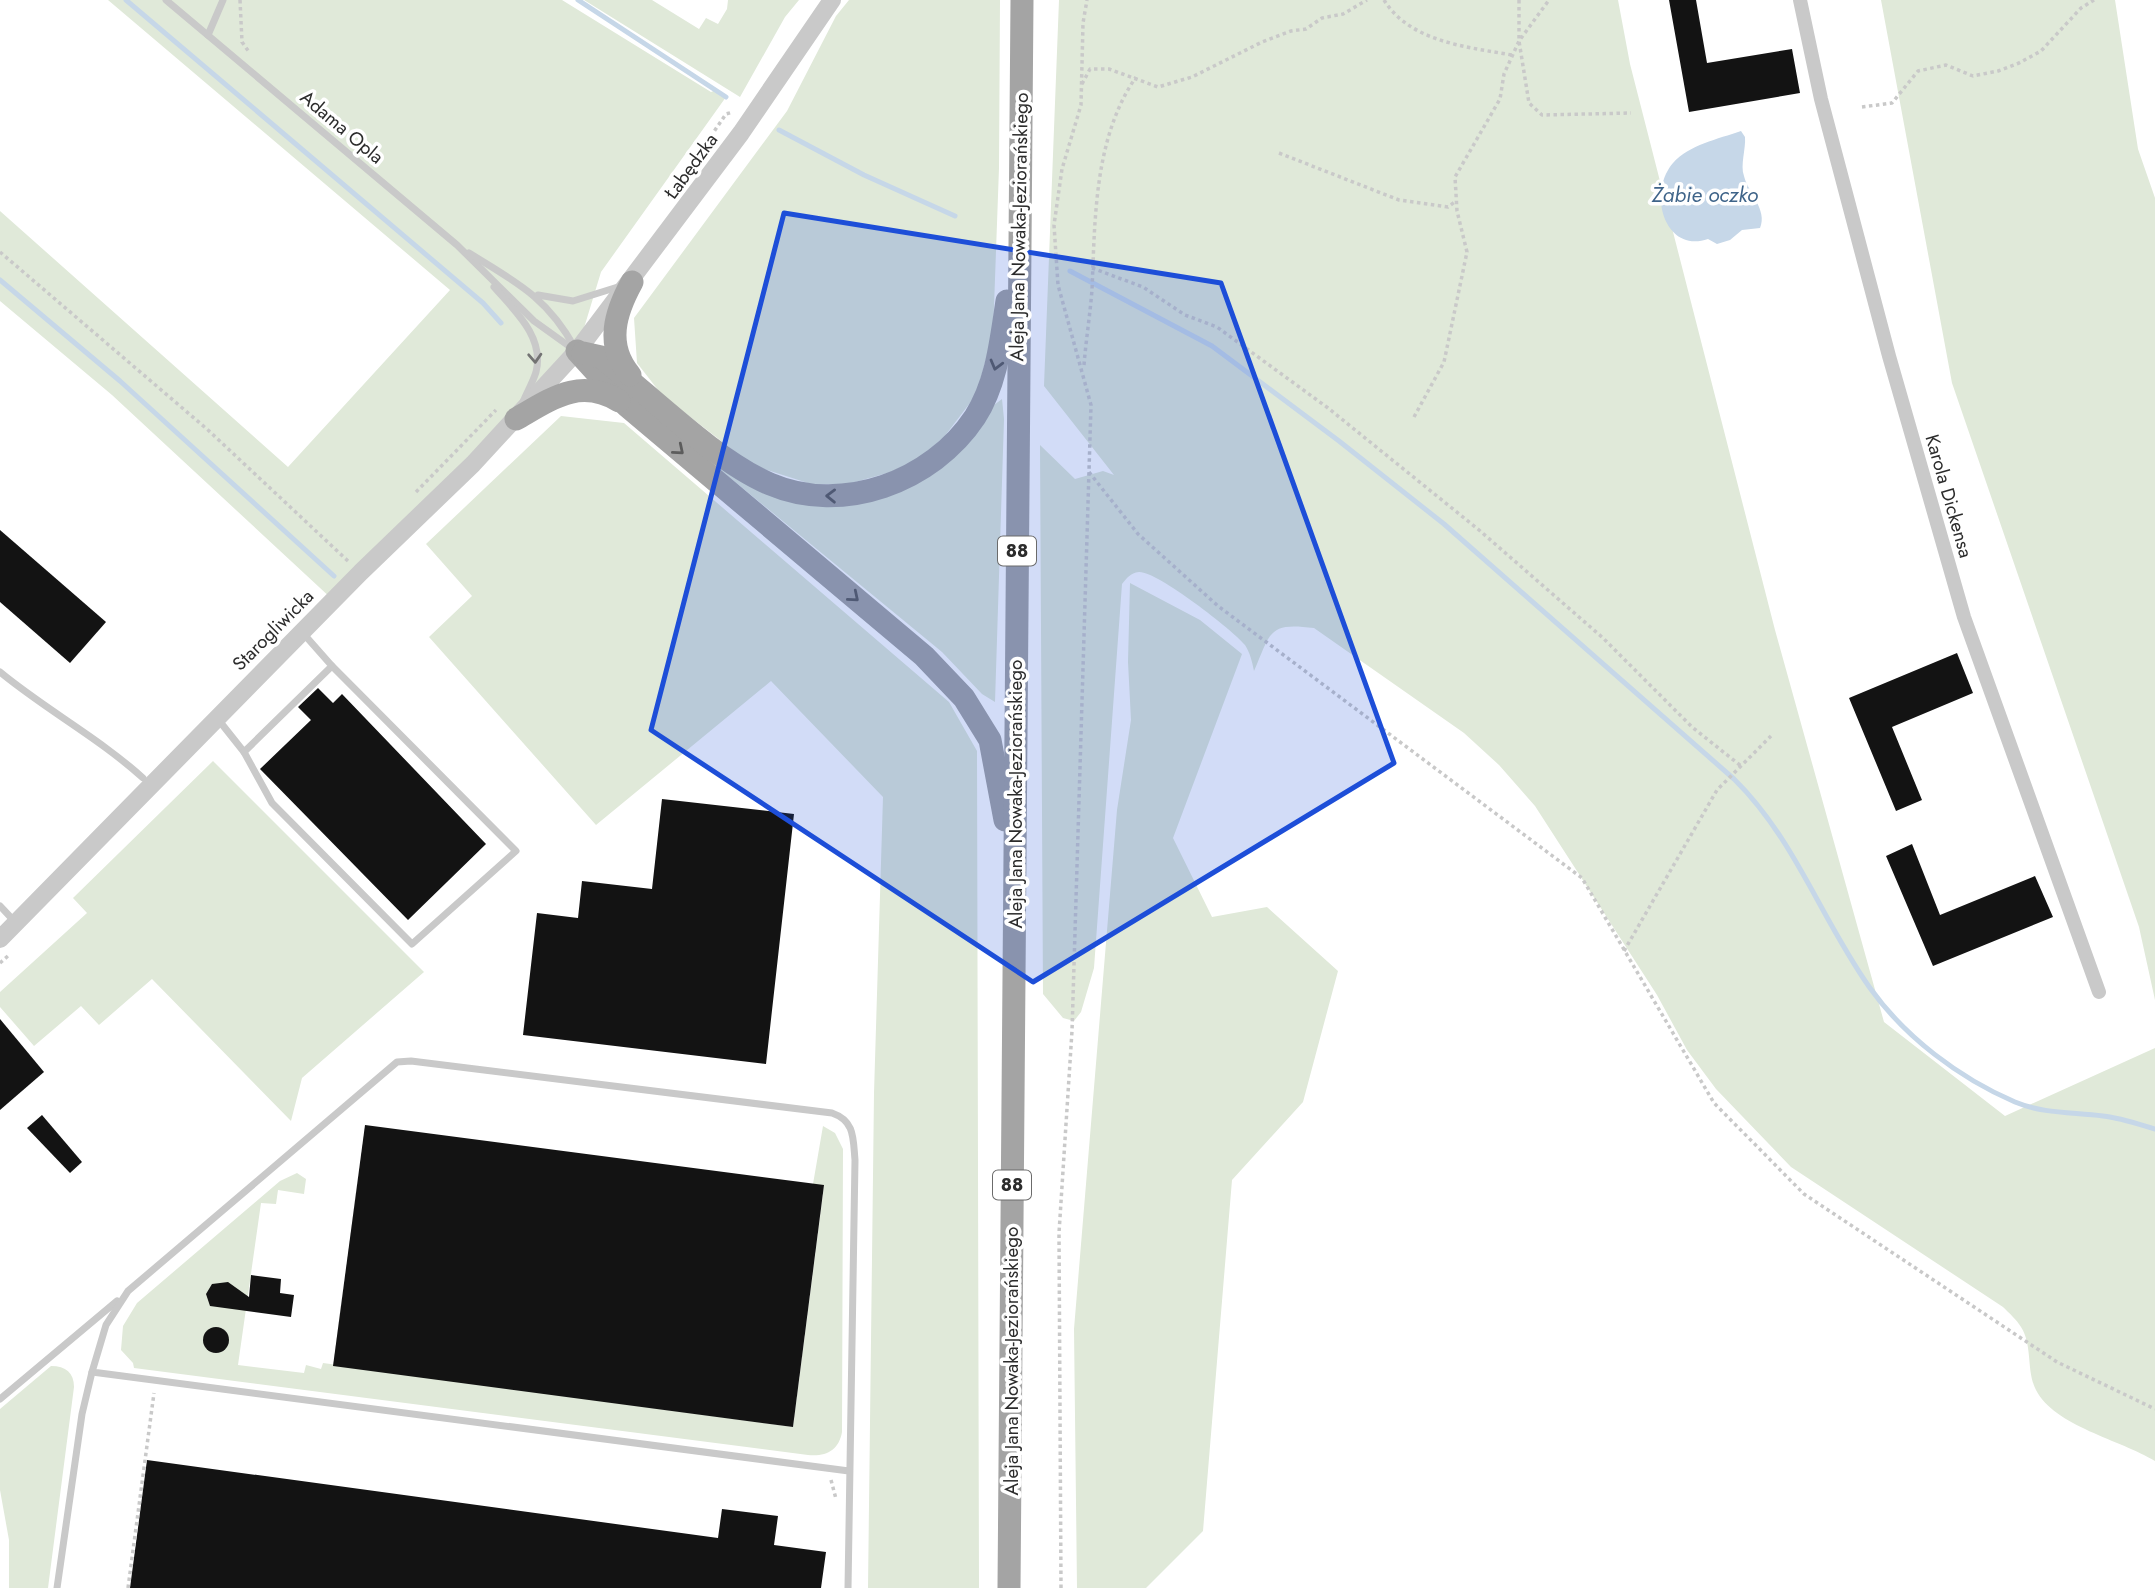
<svg xmlns="http://www.w3.org/2000/svg" width="2155" height="1588" font-family="Jost,sans-serif">
  <style>
    .green { fill: #e0e9d9 }
    .water { fill: #c6d7e8 }
    .lines { fill: none; stroke-linecap: round; stroke-linejoin: round }
    .stream { stroke: #c6d7e8; stroke-width: 5 }
    .building { fill: #131313 }
    .path { stroke: #c9c9c9; stroke-width: 3.5; stroke-dasharray: 3.5 3.5; stroke-linecap: butt }
    .service { stroke: #c9c9c9; stroke-width: 7 }
    .minor { stroke: #c9c9c9; stroke-width: 14 }
    .tertiary { stroke: #c9c9c9; stroke-width: 18 }
    .primary { stroke: #a4a4a4; stroke-width: 23 }
    .oneway { stroke: #737373 }
    .oneway2 { stroke: #5c5c5c }
    .marked { fill: #1d4ed8; fill-opacity: 0.2; stroke: #1d4ed8; stroke-width: 5; stroke-linejoin: round }
    .labels { text-anchor: middle; dominant-baseline: central; stroke-width: 7; stroke-linejoin: round; paint-order: stroke }
    .shield { fill: #fff; stroke: #6b6b6b; stroke-width: 2 }
    .shield-label { font-size: 18px; font-weight: bold; fill: #2c2c2c }
    .street-label { font-size: 19px; fill: #2c2c2c; stroke: #fff }
    .water-label { font-size: 21px; font-style: italic; fill: #3f6489; stroke: #fff }
  </style>
  <rect width="100%" height="100%" fill="#fff"/>
  <g class="green">
    <path d="M108 0H562L711 92 716 90 726 97 601 272 577 351 333 600 112 395 0 301V211L288 467 450 290Z"/>
    <path d="M584 0H652L699 29 706 18 718 24 727 9 728 0H799L785 17 740 97Z"/>
    <path d="M849 0H1000L999 168 993 334 976 395 944 437 918 459 891 472 848 484H811L764 469 747 461 662 395 637 363 634 318 787 111 836 16Z"/>
    <path d="M1059 0H1618L1630 64 1775 630 1884 1022 2005 1116 2155 1048V1461C2121 1440 2054 1426 2036 1390 2026 1371 2033 1346 2021 1327 2017 1320 2009 1313 2003 1307L1791 1167 1716 1089 1687 1050 1657 995 1535 806 1499 765 1464 733 1314 628C1268 622 1271 632 1254 671 1252 661 1250 653 1245 645 1233 630 1157 571 1139 572 1130 573 1127 578 1122 584L1094 968 1081 1012 1074 1021 1063 1018 1043 994 1040 445 1075 479 1103 471 1114 475 1044 386Z"/>
    <path d="M1881 0H2115L2138 149 2155 198V1000L2139 927 1952 383Z"/>
    <path d="M610 379 716 459 866 501 1002 399 1004 419 995 702 982 694 942 652Z"/>
    <path d="M561 416 624 423 949 702 977 751 979 1588H868L874 1093 883 797 771 681 596 825 429 637 472 596 426 544Z"/>
    <path d="M1130 583 1200 620 1242 654 1173 838 1212 917 1267 907 1338 971 1303 1102 1232 1180 1203 1531 1146 1588H1077L1074 1329 1117 810 1131 720 1128 662Z"/>
    <path d="M213 761 424 972 302 1078 291 1121 152 979 99 1025 81 1006 34 1046 0 1007V992L87 913 73 898Z"/>
    <path d="M823 1126 835 1133 843 1149 842 1432C839 1450 826 1457 808 1455L134 1368 133 1363 121 1350 123 1326 137 1303 280 1181 297 1173 306 1179 304 1194 278 1190 276 1204 261 1203 238 1365 304 1373 306 1365 321 1369 323 1363 793 1427 824 1186 813 1184Z"/>
    <path d="M51 1366C66 1366 74 1373 74 1387L48 1588H9V1540L0 1490V1409Z"/>
  </g>
  <path class="water" d="M1741 131 1745 137C1746 149 1740 165 1744 176 1748 193 1768 210 1760 228L1742 230 1730 240 1717 244 1708 239C1665 254 1647 193 1673 163 1689 145 1718 139 1741 131Z"/>
  <g class="lines">
    <g class="stream">
      <path d="M126 0 483 303 501 323"/>
      <path d="M578 0 726 97"/>
      <path d="M779 130 864 175 955 216"/>
      <path d="M1070 271 1212 346 1339 441 1444 524 1734 779C1795 839 1821 919 1870 988 1905 1037 1959 1078 2015 1102 2044 1114 2072 1112 2103 1116 2121 1118 2138 1124 2155 1129"/>
      <path d="M0 280 120 381 334 576"/>
    </g>
  </g>
  <g class="building">
    <path d="M1669 0H1696L1707 63 1792 49 1800 93 1689 112Z"/>
    <path d="M0 530 106 622 70 663 0 602Z"/>
    <path d="M1957 653 1973 693 1892 727 1922 800 1896 811 1849 698Z"/>
    <path d="M318 688 333 703 342 694 486 844 408 920 260 769 311 720 298 707Z"/>
    <path d="M662 799 794 814 766 1064 523 1035 537 913 578 918 582 881 652 889Z"/>
    <path d="M1912 844 1940 915 2035 876 2053 917 1933 966 1886 856Z"/>
    <path d="M0 1019 44 1072 0 1110Z"/>
    <path d="M42 1115 82 1162 70 1173 27 1128Z"/>
    <path d="M365 1125 824 1185 793 1427 333 1366Z"/>
    <path d="M251 1275 281 1279 280 1293 294 1295 291 1317 210 1306 206 1294 212 1284 228 1282 249 1297Z"/>
    <circle cx="216" cy="1340" r="13"/>
    <path d="M147 1460 718 1538 722 1509 778 1516 774 1545 826 1552 821 1588H130Z"/>
  </g>
  <g class="lines">
    <g class="path">
      <path d="M240 0 242 42 249 52"/>
      <path d="M1384 0C1410 42 1467 47 1512 55"/>
      <path d="M1519 0V41L1529 103 1542 115 1631 113"/>
      <path d="M1082 84 1090 69H1109L1158 87 1192 77 1262 42 1291 31 1306 29 1322 18 1343 14 1367 0"/>
      <path d="M1862 107 1892 103 1918 71 1946 65 1973 76 1998 71 2019 63 2041 51 2081 8 2094 0"/>
      <path d="M1279 153 1399 200 1448 207 1456 201"/>
      <path d="M683 177 726 114 733 112"/>
      <path d="M0 252 208 430 349 562"/>
      <path d="M1092 268 1143 287 1185 315 1217 327 1328 408 1479 530 1603 638 1692 727 1741 766"/>
      <path d="M1084 365C1086 340 1090 315 1092 290 1095 219 1094 138 1136 77"/>
      <path d="M1414 417 1444 362 1467 252 1457 211 1455 177 1500 99 1504 74 1519 41 1549 0"/>
      <path d="M1089 472 1138 534 1218 606 1582 878 1714 1103 1804 1194 2057 1362 2155 1409"/>
      <path d="M416 492 496 410"/>
      <path d="M1624 951 1717 790 1771 736"/>
      <path d="M0 963 9 955"/>
      <path d="M831 1480 836 1499"/>
      <path d="M128 1588 154 1393"/>
      <path d="M1061 1588 1059 1233 1072 1031 1091 405 1058 285 1054 225 1062 169 1081 105 1083 23 1087 0"/>
    </g>
    <g class="service">
      <path d="M166 0 457 245 534 321 573 349"/>
      <path d="M208 35 223 0"/>
      <path d="M469 253C516 282 547 297 575 348"/>
      <path d="M494 287C514 310 545 337 536 372 533 382 527 392 523 402"/>
      <path d="M538 295 573 301 621 286"/>
      <path d="M0 672C46 710 99 738 143 778"/>
      <path d="M217 718 244 752 332 666 302 632"/>
      <path d="M244 752 272 803 412 944 516 851 332 666"/>
      <path d="M0 906 16 923"/>
      <path d="M0 1399 117 1301"/>
      <path d="M57 1588 82 1414 92 1372"/>
      <path d="M848 1588 855 1160C853 1138 855 1121 832 1113L411 1061 397 1062 128 1291 106 1325 92 1372 849 1471"/>
    </g>
    <path class="minor" d="M1800 0 1821 99 1889 356 1964 617 2099 992"/>
    <path class="tertiary" d="M0 939 361 572 473 464 577 351 741 133 832 0"/>
    <g class="primary">
      <path d="M577 351 627 406 924 656 964 698 990 740 1005 820"/>
      <path d="M583 353 601 357C650 395 715 461 770 484 842 515 932 482 975 417 997 383 1001 340 1007 301"/>
      <path d="M630 375C605 345 615 313 632 282"/>
      <path d="M516 419C551 399 580 377 619 401"/>
      <path d="M1009 1588 1022 0"/>
    </g>
  </g>
  <defs><path id="oneway-chevron" d="M-2-3.5L2.5 0L-2 3.5" fill="none" stroke-width="1.6" stroke-linecap="round" stroke-linejoin="round" transform="scale(1.75)"/></defs>
  <use class="oneway" href="#oneway-chevron" transform="translate(535 358) rotate(87)"/>
  <g class="oneway2">
    <use href="#oneway-chevron" transform="translate(996 365) rotate(105)"/>
    <use href="#oneway-chevron" transform="translate(679 450) rotate(40)"/>
    <use href="#oneway-chevron" transform="translate(831 496) rotate(-179)"/>
    <use href="#oneway-chevron" transform="translate(854 597) rotate(40)"/>
  </g>
  <path class="marked" d="M784 213 1221 283 1394 763 1033 982 651 730Z"/>
  <g class="labels">
    <g class="shield">
      <rect x="998" y="536.5" width="38" height="29" rx="5"/>
      <rect x="993" y="1170.5" width="38" height="29" rx="5"/>
    </g>
    <g class="shield-label">
      <text x="1017" y="551">88</text>
      <text x="1012" y="1185">88</text>
    </g>
    <g class="street-label">
      <text transform="translate(342 127) rotate(40)">Adama Opla</text>
      <text transform="translate(691 166) rotate(-54)">Łabędzka</text>
      <text transform="translate(1019 227) rotate(-89)">Aleja Jana Nowaka-Jeziorańskiego</text>
      <text transform="translate(1949 496) rotate(74)">Karola Dickensa</text>
      <text transform="translate(273 630) rotate(-45)">Starogliwicka</text>
      <text transform="translate(1015 794) rotate(-90)">Aleja Jana Nowaka-Jeziorańskiego</text>
      <text transform="translate(1011 1361) rotate(-90)">Aleja Jana Nowaka-Jeziorańskiego</text>
    </g>
    <g class="water-label">
      <text x="1705" y="195">Żabie oczko</text>
    </g>
  </g>
</svg>
